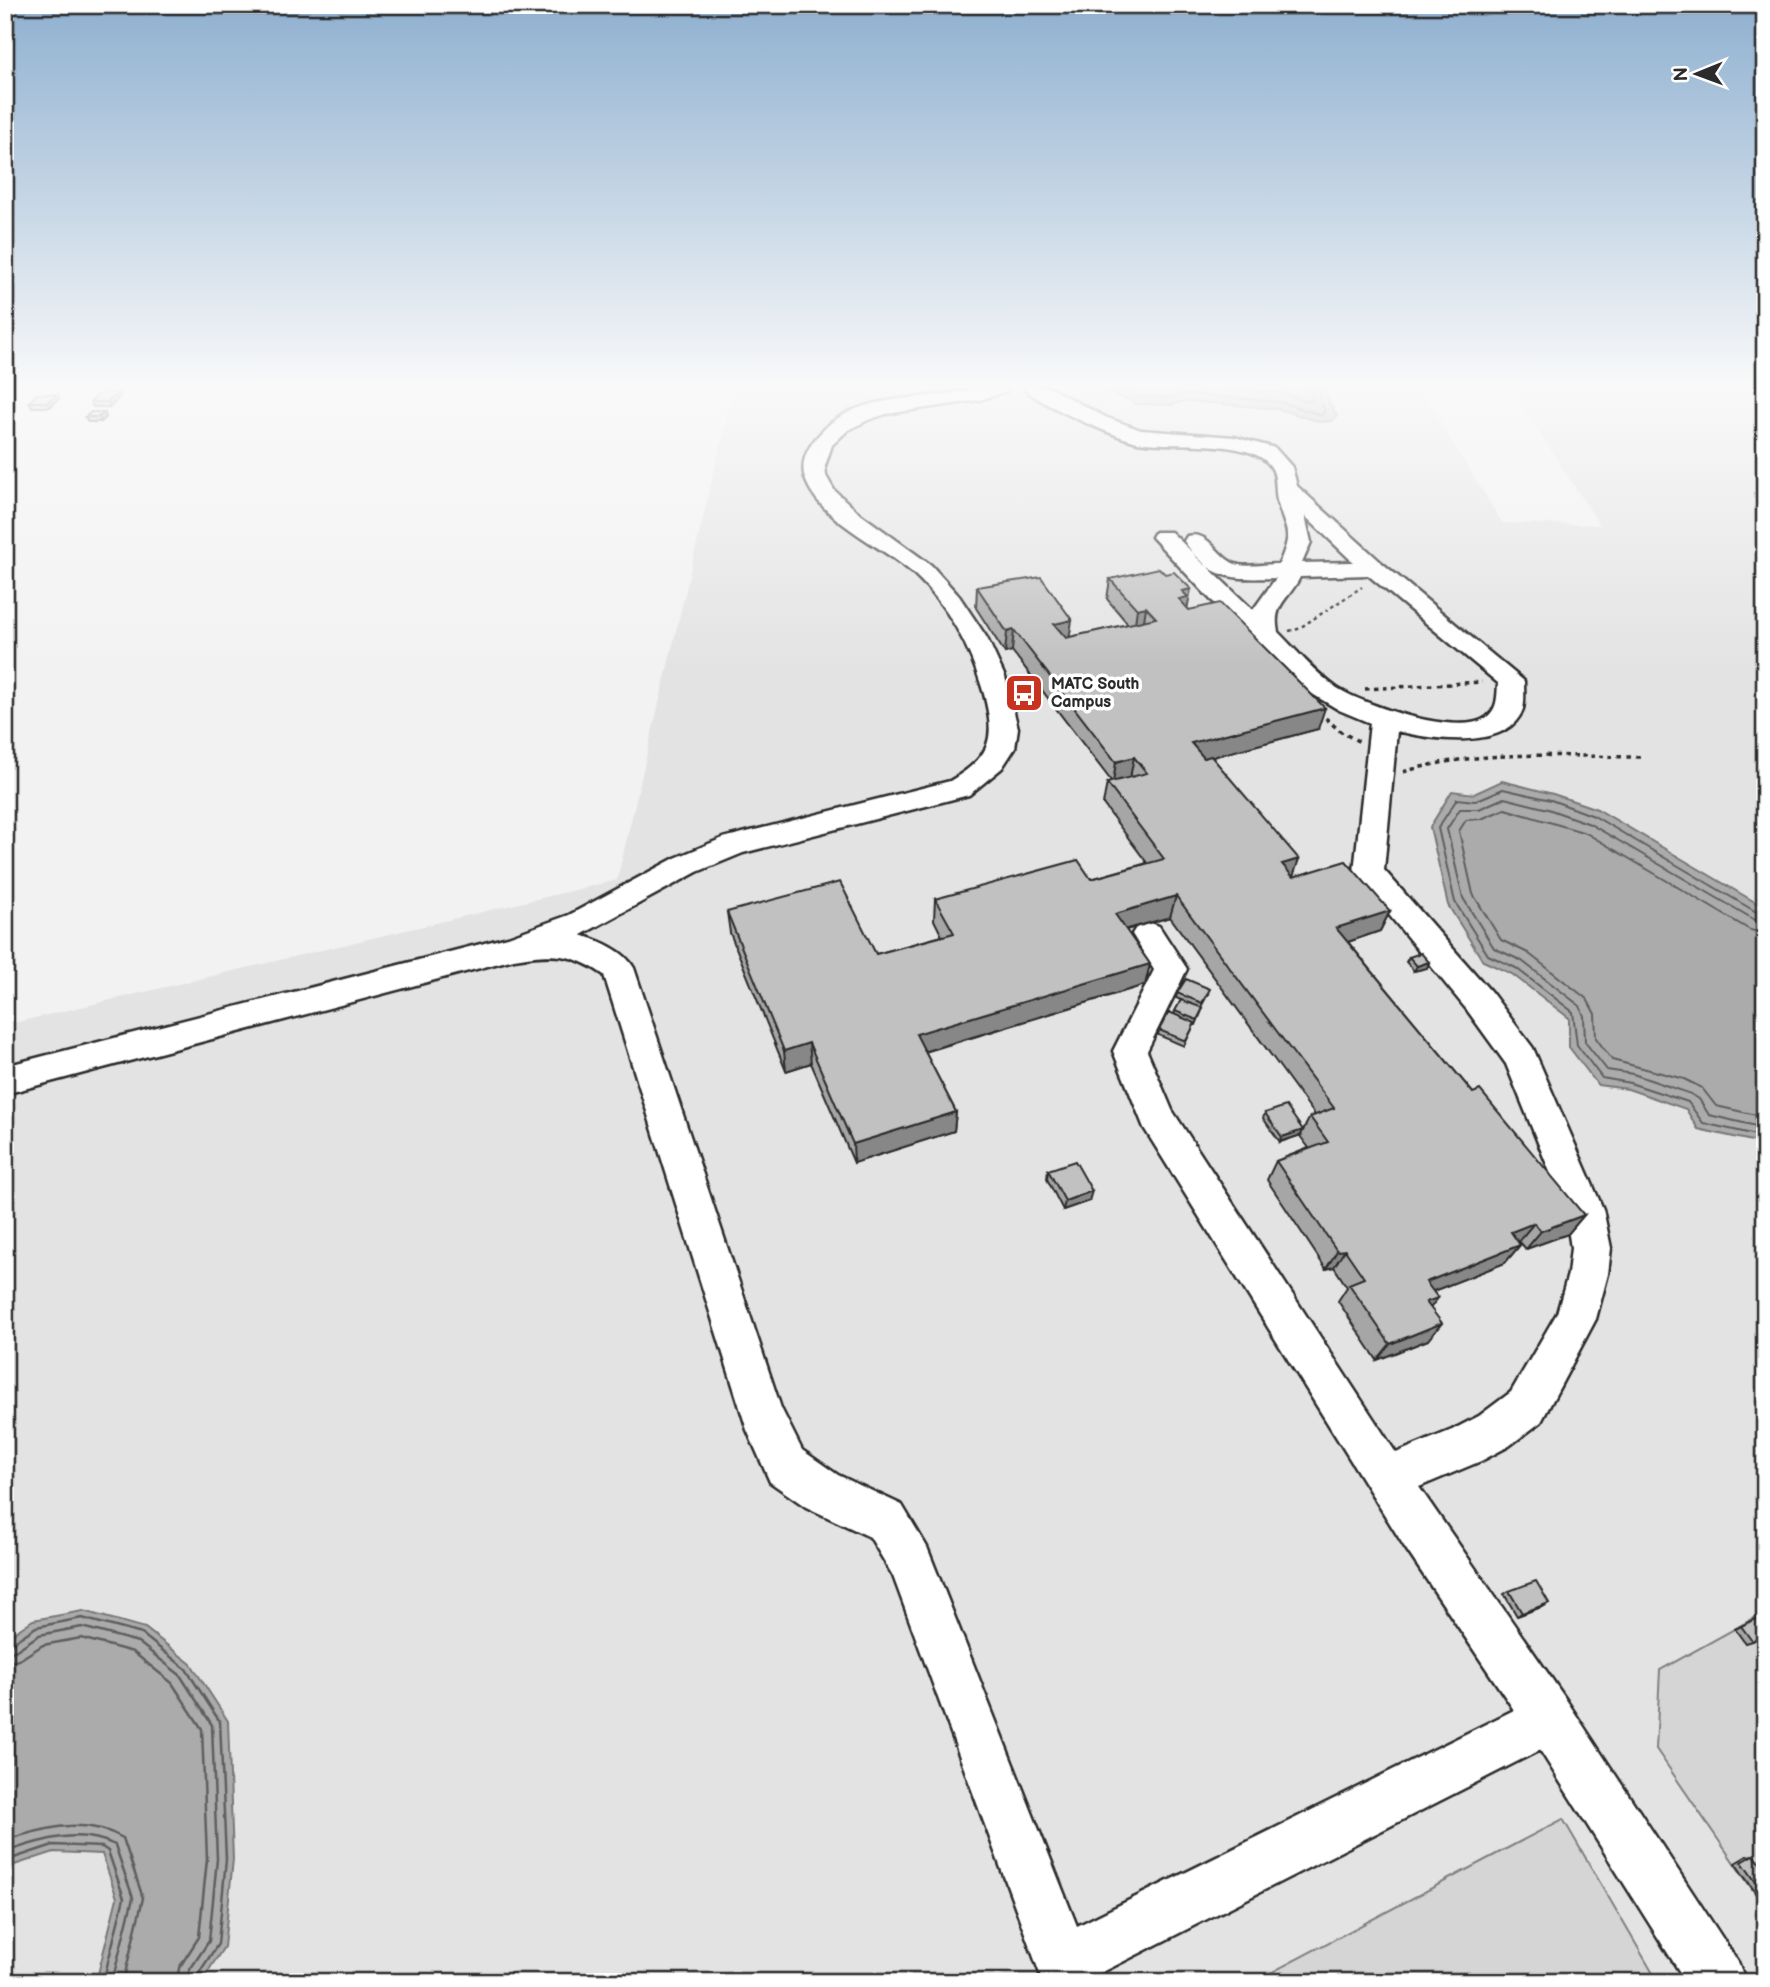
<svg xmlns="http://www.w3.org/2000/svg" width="1770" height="1987" font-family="'Balsamiq Sans',sans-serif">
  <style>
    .built { fill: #e3e3e3 }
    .green { fill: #d5d5d5; stroke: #808080; stroke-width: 2 }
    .water { fill: #ababab; stroke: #787878; stroke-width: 2 }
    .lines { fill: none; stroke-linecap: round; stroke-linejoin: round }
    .shore-far1 { stroke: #5e5e5e; stroke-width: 2 }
    .shore { stroke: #5e5e5e; stroke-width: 2.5 }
    .minor-casing { stroke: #2b2b2b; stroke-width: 5 }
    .path-far1 { stroke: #2b2b2b; stroke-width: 2.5; stroke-dasharray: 3.5 3.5; stroke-linecap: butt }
    .path { stroke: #2b2b2b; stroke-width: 3.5; stroke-dasharray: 4.5 4.5; stroke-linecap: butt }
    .minor { fill: #fff; fill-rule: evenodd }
    .wall { fill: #a6a6a6; stroke: #2b2b2b; stroke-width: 2 }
    .shaded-wall { fill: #878787; stroke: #2b2b2b; stroke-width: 2 }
    .building { fill: #c1c1c1; stroke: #2b2b2b; stroke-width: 2 }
    .labels { text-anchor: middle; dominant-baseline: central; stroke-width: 7; stroke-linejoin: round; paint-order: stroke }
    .far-poi-label { font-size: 16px; font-weight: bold; fill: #2b2b2b; stroke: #fff; text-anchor: start }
  </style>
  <rect width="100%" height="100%" fill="#f2f2f2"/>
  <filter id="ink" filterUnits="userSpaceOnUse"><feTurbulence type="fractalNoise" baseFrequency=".0143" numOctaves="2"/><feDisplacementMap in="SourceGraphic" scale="14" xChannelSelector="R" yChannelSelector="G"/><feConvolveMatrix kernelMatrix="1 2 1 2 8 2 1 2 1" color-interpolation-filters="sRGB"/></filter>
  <g filter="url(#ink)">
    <path class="built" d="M734 387H1419L1502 523 1600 525 1509 387H1765V1982H5V1025L617 880Z"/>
    <g class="green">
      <path d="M1765 1612V1908L1656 1749 1660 1670Z"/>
      <path d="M1563 1819 1658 1982H1253Z"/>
    </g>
    <g class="water">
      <path d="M1091 387H1326L1328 401 1337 416 1332 421 1320 422 1279 409 1186 401 1171 405 1136 404 1130 400Z"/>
      <path d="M1502 781 1553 794 1597 809 1765 908V1144L1698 1129 1686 1109 1628 1089 1598 1085 1569 1047V1018L1512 974 1483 961 1448 905 1430 827 1452 791 1474 794Z"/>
      <path d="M83 1611 145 1628 191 1664 228 1721 233 1859 224 1947 201 1982H96L117 1898 102 1854 54 1852 5 1868V1639L33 1620Z"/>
    </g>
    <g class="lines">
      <g class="shore-far1">
        <path d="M1115 387 1139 397 1170 398 1186 394 1280 402 1321 415 1325 411 1321 403 1320 387"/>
        <path d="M1212 387 1281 393 1308 402 1312 399 1311 387"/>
        <path d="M1765 914 1758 913 1594 816 1551 800 1503 789 1475 801 1457 799 1438 828 1455 902 1488 955 1516 968 1573 1012 1577 1045 1602 1078 1630 1083 1688 1102 1703 1123 1765 1137"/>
        <path d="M1765 922 1755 920 1590 824 1548 809 1504 798 1479 809H1460L1447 829 1463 898 1494 948 1522 961 1580 1006 1584 1016 1585 1042 1607 1070 1633 1074 1691 1094 1699 1099 1709 1115 1765 1128"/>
        <path d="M1765 933 1750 930 1586 833 1505 809 1481 819 1466 820 1459 831 1473 894 1501 940 1528 953 1587 999 1595 1014 1596 1038 1612 1060 1684 1079 1702 1088 1716 1106 1765 1117"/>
      </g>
      <g class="shore">
        <path d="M5 1644 12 1643 36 1627 82 1618 142 1634 186 1669 220 1722 226 1859 218 1944 197 1976 196 1982"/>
        <path d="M5 1653 15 1651 39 1635 82 1627 138 1642 180 1675 212 1725 217 1859 209 1941 189 1971 187 1982"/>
        <path d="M5 1663 19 1660 43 1645 81 1638 133 1652 172 1683 202 1729 207 1859 199 1937 179 1968 177 1982"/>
        <path d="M5 1840C45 1828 84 1816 123 1838L143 1898 123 1982"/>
        <path d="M5 1852C41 1840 79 1827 115 1845L133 1898 112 1982"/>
        <path d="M5 1861 53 1845 102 1847 108 1851 124 1898 103 1982"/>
      </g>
      <defs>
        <path id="minor" d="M980 387H1009L1007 391 980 400 886 414 868 420 848 430 832 445 825 466 826 476 834 490 859 513 931 565 959 596 987 638 1005 677 1018 728 1015 748 1002 768 969 795 743 853 697 872 581 935C600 941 624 950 634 968L781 1408 802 1450 838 1475 902 1505 927 1547 1077 1926 1514 1710 1404 1546 1144 1128 1113 1051 1154 970 1132 934 1137 926 1148 922 1159 926 1187 969 1147 1051 1172 1110 1396 1453 1452 1430 1479 1416 1511 1392 1557 1313 1568 1274 1571 1248 1565 1209 1506 1064 1467 1010 1354 872 1370 723 1339 710 1309 692 1243 625 1211 600 1152 537 1155 532H1171L1253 610 1276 578C1233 579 1211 581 1184 541L1187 536C1211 530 1217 560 1239 565 1250 567 1267 564 1279 564 1293 531 1287 535 1278 504 1274 492 1278 477 1271 467 1252 437 1170 448 1138 442 1115 437 1036 403 1023 387H1048L1105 417 1141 430 1234 437 1275 448 1292 467 1297 486 1382 563 1524 681C1524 689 1525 701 1523 709 1508 752 1429 739 1397 731L1384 870 1491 992 1533 1048 1603 1209 1611 1248 1608 1274 1596 1319 1541 1422 1509 1446 1481 1461 1419 1487 1567 1701 1738 1962 1746 1982H1686L1540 1750 1083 1982H1043L893 1576 870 1537 806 1507 770 1482 747 1430 604 975C571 952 552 953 514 959L5 1094V1066L508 937 569 915 675 858 723 838 950 781C991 756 996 740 984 694 971 649 949 607 915 575 884 546 819 521 805 478 798 456 816 436 831 423 872 391 933 402 980 387ZM1305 516 1353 562 1302 563 1311 542ZM1368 575 1498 683C1497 697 1498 708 1487 717 1459 738 1364 705 1337 688 1315 673 1297 651 1278 632 1272 604 1289 600 1300 577Z"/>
      </defs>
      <use href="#minor" class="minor-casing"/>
      <path class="path-far1" d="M1289 631 1298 629 1362 587"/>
      <g class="path">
        <path d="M1365 689 1482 682"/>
        <path d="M1319 712 1341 732 1360 742"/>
        <path d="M1403 772C1482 748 1562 757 1643 757"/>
      </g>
      <use href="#minor" class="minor"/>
    </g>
    <g class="wall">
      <path d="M120 396 110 407H93L91 402Z"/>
      <path d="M59 398 50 407H32L29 402Z"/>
      <path d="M104 412 106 417 101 422H88L85 417Z"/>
      <path d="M1110 579 1187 608 1318 729 1212 757 1293 877 1390 911 1380 931 1348 942 1473 1093 1584 1215 1568 1234 1526 1249 1519 1241 1518 1242 1520 1245 1505 1263 1433 1291 1438 1298 1430 1308 1428 1340 1377 1360 1338 1301 1347 1287 1334 1267 1326 1269 1267 1180 1276 1161 1309 1148 1300 1136 1310 1117 1315 1115 1170 917 1126 930 1150 964 1145 985 925 1052 956 1112 954 1131 854 1163 811 1063 786 1071 730 933 727 912 876 954 942 936 934 920 935 899 1091 879 1147 863 1103 804 1107 783 1112 782 1012 651 1005 653 976 608 977 587 1070 637 1128 624 1107 599Z"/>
      <path d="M1409 957 1429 962 1427 968 1414 971 1406 962Z"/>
      <path d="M1177 993 1208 994 1201 1007 1203 1008 1201 1013 1196 1025H1194L1184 1046 1158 1035 1159 1030 1174 1014 1181 1000 1176 998Z"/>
      <path d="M1265 1113 1301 1135 1280 1142 1263 1118Z"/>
      <path d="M1048 1170 1089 1201 1063 1210 1047 1179Z"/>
      <path d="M1509 1591 1544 1606 1517 1616 1504 1594Z"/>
      <path d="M1765 1615 1752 1641 1745 1643 1735 1629Z"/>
      <path d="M1754 1855 1765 1870V1906L1735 1863 1747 1856Z"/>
    </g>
    <g class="shaded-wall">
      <path d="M118 392 120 396 110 407 108 402Z"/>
      <path d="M57 394 59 398 50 407 47 402Z"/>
      <path d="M9 405 15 415 5 422V408Z"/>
      <path d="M104 412 106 417 101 422 99 417Z"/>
      <path d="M1191 589 1187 610 1179 599 1182 591Z"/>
      <path d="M1146 607 1143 628 1134 630 1137 609Z"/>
      <path d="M1072 620 1069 641 1052 645 1054 624Z"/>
      <path d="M1014 630 1012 651 1005 653 1007 632Z"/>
      <path d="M1325 708 1318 729 1186 764 1191 743Z"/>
      <path d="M1134 757 1130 778 1113 783 1116 762Z"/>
      <path d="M1299 859 1292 880 1282 864Z"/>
      <path d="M1176 896 1170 917 1110 934 1115 914Z"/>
      <path d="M1390 911 1380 931 1327 949 1336 928Z"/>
      <path d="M1429 962 1427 968 1414 971 1417 966Z"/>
      <path d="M1150 964 1145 985 916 1054V1034Z"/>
      <path d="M809 1043 811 1063 786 1071 784 1051Z"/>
      <path d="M956 1112 954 1131 854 1163 853 1144Z"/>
      <path d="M1303 1130 1301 1135 1280 1142 1282 1137Z"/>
      <path d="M1092 1191 1089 1201 1063 1210 1065 1201Z"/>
      <path d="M1584 1215 1568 1234 1526 1249 1541 1231Z"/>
      <path d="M1534 1223 1519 1241 1496 1250 1511 1232Z"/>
      <path d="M1520 1245 1505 1263 1413 1299 1426 1282Z"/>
      <path d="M1345 1250 1334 1267 1326 1269 1337 1251Z"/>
      <path d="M1438 1298 1425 1315 1426 1302Z"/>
      <path d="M1442 1323 1428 1340 1377 1360 1390 1344Z"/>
      <path d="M1549 1603 1544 1606 1517 1616 1522 1613Z"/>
    </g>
    <g class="building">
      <path d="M101 392H118L108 402H91Z"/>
      <path d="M37 394H57L47 402H29Z"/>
      <path d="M91 412H104L99 417H85Z"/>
      <path d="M1159 568 1165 574 1174 572 1191 589 1182 591 1188 597 1179 599 1189 610 1220 603 1325 708 1191 743 1204 758 1211 756 1299 859 1282 864 1293 877 1346 861 1390 911 1336 928 1473 1093 1480 1090 1584 1215 1541 1231 1534 1223 1511 1232 1520 1245 1426 1282 1438 1298 1426 1302 1442 1323 1390 1344 1349 1284 1364 1278 1345 1250 1337 1251 1276 1161 1328 1142 1310 1117 1334 1108 1176 896 1115 914 1150 964 916 1034 956 1112 853 1144 809 1043 784 1051 727 912 840 882 876 954 954 933 935 899 1078 860 1091 879 1164 859 1107 783 1147 773 1134 757 1116 762 1014 630 1007 632 977 587 1041 577 1072 620 1054 624 1066 638 1156 618 1146 607 1137 609 1110 579Z"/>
      <path d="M1421 953 1429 962 1417 966 1409 957Z"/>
      <path d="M1186 979 1210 989 1202 1003 1177 993Z"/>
      <path d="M1181 1000 1203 1008 1197 1020 1175 1011Z"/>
      <path d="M1169 1012 1195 1023 1186 1041 1159 1030Z"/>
      <path d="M1286 1106 1303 1130 1282 1137 1265 1113Z"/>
      <path d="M1075 1161 1092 1191 1065 1201 1048 1170Z"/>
      <path d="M1536 1581 1549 1603 1522 1613 1509 1591Z"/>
      <path d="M1765 1615V1634L1752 1641 1741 1626Z"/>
      <path d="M1754 1855 1765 1870V1895L1742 1862Z"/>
    </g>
  </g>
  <linearGradient id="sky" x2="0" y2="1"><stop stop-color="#8fb0d0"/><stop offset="0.58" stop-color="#f9f9f9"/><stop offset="1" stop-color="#f9f9f9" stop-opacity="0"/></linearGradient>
  <rect width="1770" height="666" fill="url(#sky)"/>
  <defs>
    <symbol id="bus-square" viewBox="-11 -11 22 22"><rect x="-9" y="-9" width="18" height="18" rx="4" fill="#c8321e" stroke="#fff"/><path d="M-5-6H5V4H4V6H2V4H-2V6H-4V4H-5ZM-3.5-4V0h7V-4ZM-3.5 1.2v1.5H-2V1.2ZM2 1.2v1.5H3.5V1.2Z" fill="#fff"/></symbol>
  </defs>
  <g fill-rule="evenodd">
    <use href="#bus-square" x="1002" y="671" width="44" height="44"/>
  </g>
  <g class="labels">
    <g class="far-poi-label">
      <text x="1051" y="684">MATC South<tspan x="1051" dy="18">Campus</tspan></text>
    </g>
  </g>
  <rect width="1770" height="1987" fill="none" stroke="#fff" stroke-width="28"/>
  <rect x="14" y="14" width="1742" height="1959" fill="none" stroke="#2b2b2b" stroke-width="2.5" filter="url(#ink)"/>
  <g transform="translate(1697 74) rotate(269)" stroke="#ffffff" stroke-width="5" paint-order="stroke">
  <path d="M0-5L12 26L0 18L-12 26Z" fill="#2b2b2b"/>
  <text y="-10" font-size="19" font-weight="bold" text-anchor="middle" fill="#2b2b2b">N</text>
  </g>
</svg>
